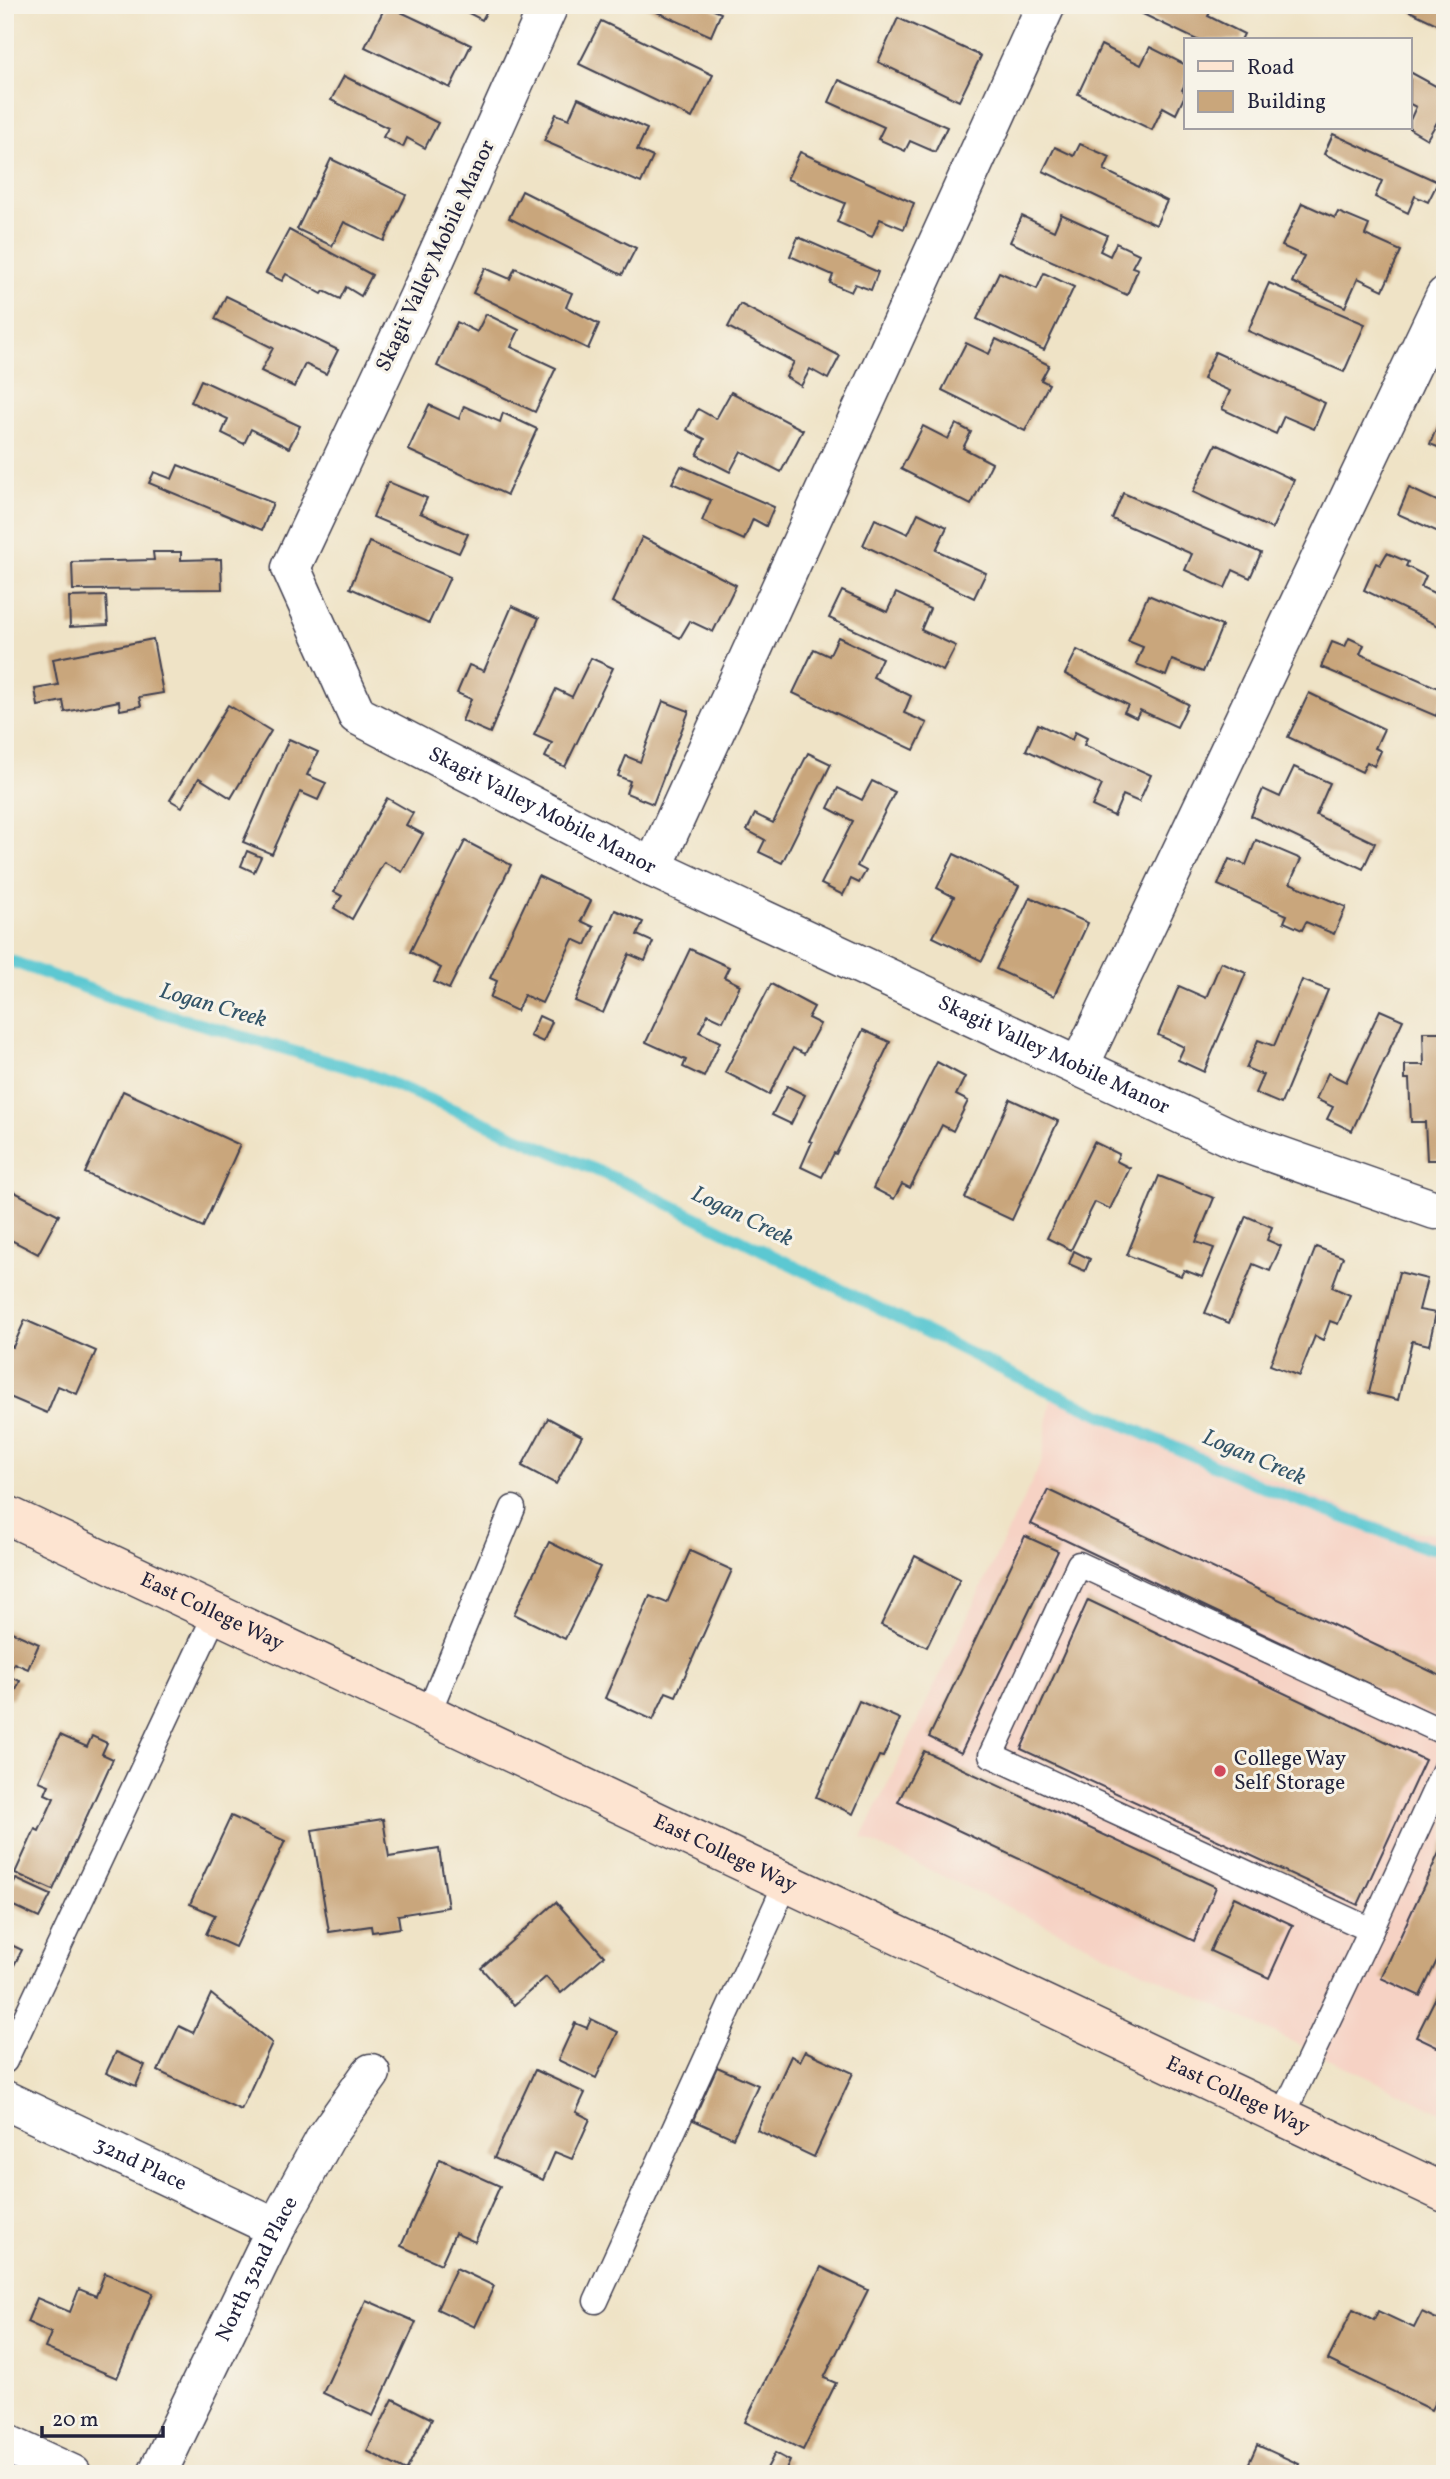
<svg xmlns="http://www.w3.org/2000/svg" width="1450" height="2479" font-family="Vollkorn,serif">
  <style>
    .built { fill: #f6d2c4 }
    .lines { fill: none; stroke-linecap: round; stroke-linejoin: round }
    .stream { stroke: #5bc8d2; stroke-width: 12 }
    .building { fill: #c9a67b }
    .service-casing { stroke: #413f50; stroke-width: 27 }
    .minor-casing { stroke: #413f50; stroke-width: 41 }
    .secondary-casing { stroke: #413f50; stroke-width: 41 }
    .service { stroke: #fff; stroke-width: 24 }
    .minor { stroke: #fff; stroke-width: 38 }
    .secondary { stroke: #fde4d1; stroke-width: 38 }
    .poi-dot { fill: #d1495b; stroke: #f7f3e8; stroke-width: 2.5 }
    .labels { text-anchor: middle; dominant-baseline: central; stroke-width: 6; stroke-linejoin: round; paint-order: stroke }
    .street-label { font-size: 21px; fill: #22223b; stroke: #f7f3e8 }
    .poi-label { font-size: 21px; fill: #22223b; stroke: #f7f3e8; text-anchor: start }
    .water-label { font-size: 23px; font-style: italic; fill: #335468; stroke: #f7f3e8 }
  </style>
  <rect width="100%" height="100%" fill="#f7f3e8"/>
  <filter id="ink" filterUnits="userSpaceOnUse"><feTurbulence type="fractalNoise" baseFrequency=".0143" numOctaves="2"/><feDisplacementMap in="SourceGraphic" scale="14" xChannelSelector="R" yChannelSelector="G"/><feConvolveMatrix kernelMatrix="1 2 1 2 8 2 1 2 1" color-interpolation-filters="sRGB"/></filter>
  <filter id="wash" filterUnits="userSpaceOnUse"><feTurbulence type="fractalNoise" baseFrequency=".00686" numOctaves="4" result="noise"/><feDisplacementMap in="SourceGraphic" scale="28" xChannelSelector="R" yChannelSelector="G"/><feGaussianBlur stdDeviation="1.57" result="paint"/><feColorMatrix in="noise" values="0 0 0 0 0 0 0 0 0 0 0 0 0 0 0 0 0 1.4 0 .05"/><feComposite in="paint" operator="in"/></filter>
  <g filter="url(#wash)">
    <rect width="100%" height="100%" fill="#efe3c6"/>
    <path class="built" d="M1052 1389 1395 1529 1445 1535V2114L862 1838 1042 1460Z"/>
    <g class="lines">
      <path class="stream" d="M5 959 122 1001 367 1073 633 1186 1009 1373 1267 1489 1427 1548H1445"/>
    </g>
    <g id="blocks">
      <g class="building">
        <path d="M386 5 471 45 450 88 365 47Z"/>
        <path d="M453 5H490L482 20Z"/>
        <path d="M641 5H702L721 13 711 36Z"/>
        <path d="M1124 5H1214L1208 16 1244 34 1241 40H1197Z"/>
        <path d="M1397 5H1445V28Z"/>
        <path d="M898 18 981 56 959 101 878 62Z"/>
        <path d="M601 21 713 75 692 118 579 64Z"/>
        <path d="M1101 45 1141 65 1150 47 1186 65V82L1182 90 1186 93 1176 114 1163 107 1152 130 1078 94Z"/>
        <path d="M1410 72 1445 91V123L1439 119 1427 139 1410 129V120L1416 107 1410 104Z"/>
        <path d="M344 76 438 123 425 148 407 138 403 147 383 137 388 128 331 100Z"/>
        <path d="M839 80 947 127 935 152 910 141 905 151 878 139 884 127 829 102Z"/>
        <path d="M578 98 647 129 637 150 653 157 641 183 544 141 556 114 569 119Z"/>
        <path d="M1333 134 1438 182 1428 202 1415 196 1408 213 1375 197 1382 181 1324 154Z"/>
        <path d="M1080 144 1110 157 1104 170 1167 201 1156 225 1043 171 1055 147 1074 156Z"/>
        <path d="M800 152 914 203 904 229 880 219 872 237 837 222 845 203 787 179Z"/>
        <path d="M331 159 406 195 384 241 344 222 332 246 297 229Z"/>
        <path d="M522 191 636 248 622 275 509 218Z"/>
        <path d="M1302 203 1335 218 1338 212 1369 225 1365 235 1401 251 1383 290 1358 278 1345 307 1292 282 1304 256 1282 246Z"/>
        <path d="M1061 214 1107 235 1100 251 1110 256 1116 243 1139 254 1132 267 1138 269 1127 295 1010 242 1022 216 1054 231Z"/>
        <path d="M289 230 372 275 361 296 346 287 340 299 324 291 322 294 286 274 282 281 266 273Z"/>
        <path d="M798 237 878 272 871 290 855 284 851 292 830 283 833 275 790 256Z"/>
        <path d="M485 268 510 279 515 268 572 293 566 307 599 324 588 349 473 293Z"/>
        <path d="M999 272 1037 289 1044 273 1074 287 1044 350 977 319Z"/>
        <path d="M1269 283 1365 324 1344 372 1248 331Z"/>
        <path d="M226 296 338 350 326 374 305 364 294 387 261 371 273 348 215 319Z"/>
        <path d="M740 304 840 356 828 379 810 369 801 386 786 377 794 362 728 327Z"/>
        <path d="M486 314 519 330 511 347 556 368 535 412 437 366 457 322 477 332Z"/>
        <path d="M996 339 1049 365 1041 380 1049 384 1025 431 942 390 966 343 989 354Z"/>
        <path d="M1215 352 1325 403 1314 429 1284 416 1276 434 1222 409 1230 391 1203 379Z"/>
        <path d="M201 380 300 426 289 448 251 429 244 444 222 433 228 419 191 402Z"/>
        <path d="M731 392 803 430 781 472 741 451 730 472 697 455 705 439 687 430 698 409 716 419Z"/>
        <path d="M429 405 459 419 464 406 500 422 503 413 537 429 507 495 408 450Z"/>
        <path d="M1440 419 1445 421V450L1430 444Z"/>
        <path d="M956 424 971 432 963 448 992 463 971 505 901 469 923 426 948 439Z"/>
        <path d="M1216 444 1294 480 1272 529 1193 492Z"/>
        <path d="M178 465 273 503 262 530 149 483 154 472 172 479Z"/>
        <path d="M681 466 774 507 766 526 753 519 744 540 702 521 711 500 672 483Z"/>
        <path d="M388 482 427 498 420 513 468 534 459 553 373 517Z"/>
        <path d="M1409 488 1441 503 1445 494V535L1398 514Z"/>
        <path d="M1123 493 1261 553 1250 578 1233 570 1225 588 1185 570 1192 554 1112 519Z"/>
        <path d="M918 513 947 527 936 550 986 573 974 598 863 545 875 519 908 534Z"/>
        <path d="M642 537 736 585 713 632 690 621 680 638 612 602Z"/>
        <path d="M369 542 450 577 429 623 350 588Z"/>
        <path d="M153 552H181V560L221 559 222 589 73 590 72 562 154 560Z"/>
        <path d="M1387 553 1408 562 1406 566 1426 576 1421 587 1445 598V629L1364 590 1376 563 1380 565Z"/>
        <path d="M842 591 887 612 896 593 930 609 921 630 956 646 943 671 829 618Z"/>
        <path d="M1148 595 1222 626 1203 672 1172 660 1166 676 1136 664 1143 647 1128 641Z"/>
        <path d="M106 596 108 625 70 627 69 597Z"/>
        <path d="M512 606 539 618 490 733 462 721 471 699 457 693 469 665 484 671Z"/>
        <path d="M838 637 882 658 873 677 911 696 904 713 927 723 914 750 793 693 814 649 829 656Z"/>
        <path d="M1349 638 1364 645 1360 654 1445 691 1436 716 1321 667 1332 642 1345 647Z"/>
        <path d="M153 639 163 693 139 697 141 706 120 710 119 701 65 712 63 701 38 706 35 689 58 685 53 659Z"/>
        <path d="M1077 650 1188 704 1177 727 1140 710 1136 718 1124 712 1128 705 1065 674Z"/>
        <path d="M591 658 613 668 565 767 545 757 552 743 534 735 556 689 572 697Z"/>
        <path d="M1309 693 1384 729 1375 748 1381 751 1374 766 1367 762 1362 772 1288 737Z"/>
        <path d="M663 701 689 711 653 804 626 793 630 781 618 776 626 756 640 762Z"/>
        <path d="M228 705 271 731 231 798 199 778 182 807 170 800Z"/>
        <path d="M1038 724 1072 740 1075 732 1087 738 1084 745 1151 775 1139 802 1123 795 1114 816 1092 806 1102 785 1026 750Z"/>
        <path d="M289 739 318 752 307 775 326 783 318 800 300 792 272 854 243 842Z"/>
        <path d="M808 753 831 764 782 863 759 852 765 840 747 830 755 814 773 823Z"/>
        <path d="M1294 767 1330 783 1316 815 1375 843 1363 869 1251 816 1263 789 1280 797Z"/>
        <path d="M872 781 895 792 857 866 866 871 859 883 851 879 843 895 821 884 853 821 828 808 838 788 862 800Z"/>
        <path d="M387 798 413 813 406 825 423 834 402 872 384 862 352 919 334 908 342 896 334 892Z"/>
        <path d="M1256 840 1301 859 1290 883 1346 907 1334 934 1306 922 1302 930 1284 922 1287 915 1218 885 1229 859 1246 865Z"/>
        <path d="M465 841 511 865 449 989 434 982 441 968 410 952Z"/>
        <path d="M247 851 261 857 254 872 241 866Z"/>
        <path d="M954 854 1019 886 982 961 933 937 954 897 937 888Z"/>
        <path d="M538 876 591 901 581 921 594 927 586 945 573 939 542 1003 524 995 517 1011 490 998 497 981 490 978Z"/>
        <path d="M1030 897 1088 923 1054 996 996 969Z"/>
        <path d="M615 910 643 922 637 935 653 942 645 961 629 954 603 1013 575 1001Z"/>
        <path d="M690 949 729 967 724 977 740 985 723 1021 708 1014 699 1032 720 1042 704 1077 683 1067 686 1060 646 1042Z"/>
        <path d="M1221 962 1246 973 1204 1072 1178 1060 1184 1047 1158 1035 1179 986 1206 998Z"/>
        <path d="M1302 980 1328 990 1281 1104 1255 1093 1263 1075 1246 1068 1258 1040 1274 1046Z"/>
        <path d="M771 984 814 1007 808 1018 820 1024 804 1054 793 1048 769 1095 725 1072Z"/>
        <path d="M1380 1010 1403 1020 1352 1131 1327 1119 1333 1107 1316 1099 1328 1073 1346 1082Z"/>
        <path d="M539 1016 552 1022 543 1042 530 1036Z"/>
        <path d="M863 1030 890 1042 836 1154 834 1153 822 1177 801 1167 812 1142 809 1141Z"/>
        <path d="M1423 1032H1445V1160H1427L1425 1122H1411L1409 1079H1405V1065H1424Z"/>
        <path d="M937 1062 965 1077 956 1095 968 1101 953 1131 942 1125 910 1188 902 1184 894 1199 873 1188Z"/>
        <path d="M787 1086 805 1095 791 1124 772 1115Z"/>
        <path d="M123 1091 240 1145 203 1227 85 1173Z"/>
        <path d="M1010 1099 1058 1121 1012 1220 965 1198Z"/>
        <path d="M1094 1142 1119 1154 1116 1161 1130 1168 1110 1209 1095 1202 1071 1250 1047 1238Z"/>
        <path d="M1159 1176 1214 1198 1196 1242 1214 1248 1202 1277 1184 1270 1181 1276 1127 1255Z"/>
        <path d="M5 1187 59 1215 38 1254 5 1237Z"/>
        <path d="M1246 1216 1272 1227 1267 1240 1281 1246 1270 1271 1253 1264 1229 1323 1205 1313Z"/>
        <path d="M1316 1247 1343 1257 1332 1287 1350 1295 1338 1324 1330 1321 1323 1340 1315 1336 1299 1376 1270 1365Z"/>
        <path d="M1074 1251 1090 1259 1085 1271 1069 1264Z"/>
        <path d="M1399 1272 1427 1279 1419 1310 1436 1313 1429 1345 1412 1341 1398 1400 1369 1393Z"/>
        <path d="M25 1320 96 1351 77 1394 58 1386 47 1413 5 1395V1344L13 1347Z"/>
        <path d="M548 1418 582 1436 556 1484 522 1466Z"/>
        <path d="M1048 1490 1445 1678V1720L1031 1524Z"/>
        <path d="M1025 1536 1058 1551 961 1753 929 1737Z"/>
        <path d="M549 1542 600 1567 565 1639 514 1614Z"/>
        <path d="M690 1551 732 1570 676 1696 666 1692 653 1720 605 1698 650 1596 667 1603Z"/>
        <path d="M915 1556 960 1579 927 1647 881 1625Z"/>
        <path d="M1088 1600 1425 1760 1358 1905 1021 1749Z"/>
        <path d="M5 1629 39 1644 28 1669 14 1663 8 1676 20 1681 12 1699 5 1695Z"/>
        <path d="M859 1701 900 1719 883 1757 879 1756 853 1814 816 1797Z"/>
        <path d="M60 1735 87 1747 92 1736 107 1743 102 1754 113 1759 53 1890 15 1873 35 1829 39 1831 54 1798 45 1794 49 1785 39 1781Z"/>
        <path d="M924 1751 1216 1887 1194 1941 898 1802Z"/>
        <path d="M231 1816 285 1841 235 1947 206 1934 215 1915 190 1904Z"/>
        <path d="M383 1819 389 1857 439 1849 448 1907 398 1915 400 1928 372 1932 371 1926 329 1932 312 1830Z"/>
        <path d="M1445 1840V1944L1420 1996 1381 1978Z"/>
        <path d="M16 1879 51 1895 39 1918 5 1902Z"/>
        <path d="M1234 1897 1293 1925 1269 1978 1210 1951Z"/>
        <path d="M556 1902 604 1956 561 1993 546 1977 514 2005 481 1968Z"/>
        <path d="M5 1942 22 1950 10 1973 5 1971Z"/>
        <path d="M1445 1979V2051L1416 2037Z"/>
        <path d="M211 1994 272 2043 241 2110 158 2071 179 2026 193 2033Z"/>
        <path d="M591 2019 618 2032 596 2078 558 2060 575 2023 587 2028Z"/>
        <path d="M805 2051 853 2073 814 2157 757 2130 791 2056 800 2061Z"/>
        <path d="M116 2052 145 2065 136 2086 106 2073Z"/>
        <path d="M717 2067 758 2085 733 2138 693 2120Z"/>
        <path d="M535 2070 585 2093 576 2112 590 2119 572 2159 555 2152 543 2180 494 2158Z"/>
        <path d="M440 2159 500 2186 475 2242 455 2233 441 2264 401 2246Z"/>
        <path d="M821 2267 868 2290 824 2378 836 2383 803 2450 745 2422Z"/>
        <path d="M456 2268 494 2286 475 2327 437 2309Z"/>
        <path d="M105 2273 153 2293 117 2378 45 2348 51 2333 27 2322 37 2298 70 2312 79 2289 96 2296Z"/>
        <path d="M366 2300 416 2322 373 2416 323 2393Z"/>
        <path d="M1353 2309 1374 2320 1378 2311 1414 2328 1422 2312 1445 2323V2382L1431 2410 1328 2360Z"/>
        <path d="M393 2399 432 2419 406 2471 367 2451Z"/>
        <path d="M1257 2445 1299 2464 1295 2474H1244Z"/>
        <path d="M775 2453 790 2461 784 2474H764Z"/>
      </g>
    </g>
  </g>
  <g filter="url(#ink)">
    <use href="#blocks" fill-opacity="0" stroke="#413f50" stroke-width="2"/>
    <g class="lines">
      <defs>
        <g id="service">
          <path d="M428 1714 513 1508"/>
          <path d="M1371 1930 991 1755 1079 1564 1445 1733"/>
          <path d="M5 2061 216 1613"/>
          <path d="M1282 2117 1371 1930 1445 1768"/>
          <path d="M596 2301 786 1883"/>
        </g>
        <g id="minor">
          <path id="s1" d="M549 5 418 298 291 568 357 715 653 868 1238 1141 1435 1210 1445 1208"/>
          <path d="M653 868 1046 5"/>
          <path d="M1079 1067 1445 296"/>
          <path id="s2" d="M5 2100 276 2228"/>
          <path d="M5 2443 72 2474"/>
          <path id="s3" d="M157 2474 276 2228 327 2135 371 2073"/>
        </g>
        <g id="secondary">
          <path id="s4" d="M5 1514 1445 2193"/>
        </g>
      </defs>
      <use href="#service" class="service-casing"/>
      <use href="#minor" class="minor-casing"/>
      <use href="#secondary" class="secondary-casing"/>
      <use href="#service" class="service"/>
      <use href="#minor" class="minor"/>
      <use href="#secondary" class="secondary"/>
    </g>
  </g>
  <circle class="poi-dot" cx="1220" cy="1771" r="7"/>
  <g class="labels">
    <g class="street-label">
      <text transform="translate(436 256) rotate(-65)">Skagit Valley Mobile Manor</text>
      <text stroke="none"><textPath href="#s1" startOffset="989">Skagit Valley Mobile Manor</textPath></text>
      <text stroke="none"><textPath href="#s1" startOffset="1556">Skagit Valley Mobile Manor</textPath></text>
      <text stroke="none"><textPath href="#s4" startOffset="229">East College Way</textPath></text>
      <text stroke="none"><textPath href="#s4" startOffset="796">East College Way</textPath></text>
      <text stroke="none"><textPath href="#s4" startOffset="1363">East College Way</textPath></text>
      <text stroke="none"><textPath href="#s2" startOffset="150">32nd Place</textPath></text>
      <text stroke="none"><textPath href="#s3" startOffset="228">North 32nd Place</textPath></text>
    </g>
    <g class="poi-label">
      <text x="1234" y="1759">College Way<tspan x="1234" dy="24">Self Storage</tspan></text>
    </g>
    <g class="water-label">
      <text transform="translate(213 1006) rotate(16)">Logan Creek</text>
      <text transform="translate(742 1217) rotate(26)">Logan Creek</text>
      <text transform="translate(1254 1458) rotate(23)">Logan Creek</text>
    </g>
  </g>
  <rect width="1450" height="2479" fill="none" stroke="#f7f3e8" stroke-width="28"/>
  <rect x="1184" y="38" width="228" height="91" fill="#f7f3e8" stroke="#a29fa3" stroke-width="2"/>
  <rect x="1198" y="61" width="35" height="10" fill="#fde4d1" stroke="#a29fa3" stroke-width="2"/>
  <text x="1247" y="74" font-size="21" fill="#22223b">Road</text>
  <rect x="1198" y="91" width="35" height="21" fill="#c9a67b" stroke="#a29fa3" stroke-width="2"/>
  <text x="1247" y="108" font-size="21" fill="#22223b">Building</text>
  <path d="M42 2426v10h121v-10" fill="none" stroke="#22223b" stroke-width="3.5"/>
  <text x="52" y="2426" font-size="21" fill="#22223b" stroke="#f7f3e8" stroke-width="5" paint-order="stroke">20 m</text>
</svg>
